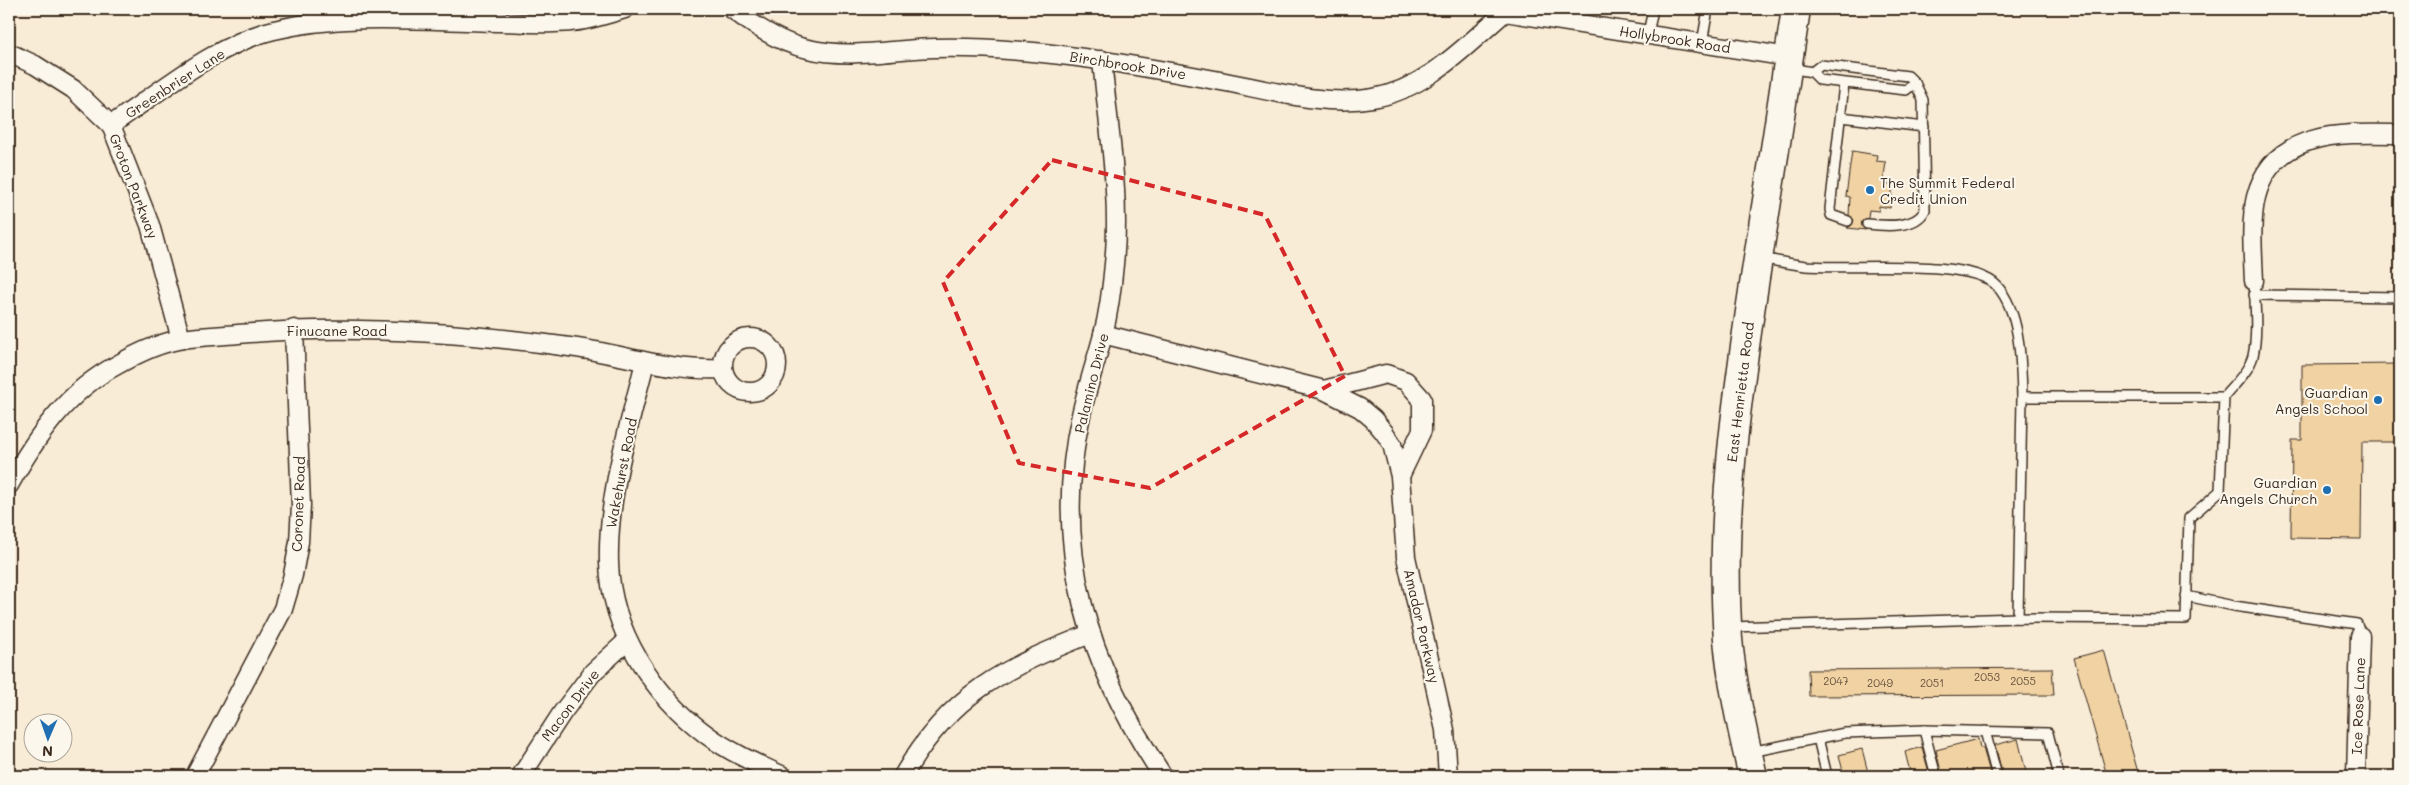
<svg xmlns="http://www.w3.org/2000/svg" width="2409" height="785" font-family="Mali,sans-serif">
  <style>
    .building { fill: #f0d2a3; stroke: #3b2a1e }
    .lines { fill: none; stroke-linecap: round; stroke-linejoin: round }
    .lane-casing { stroke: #3b2a1e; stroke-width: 12 }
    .street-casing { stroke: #3b2a1e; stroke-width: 21 }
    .primary-casing { stroke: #3b2a1e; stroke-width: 31 }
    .lane { stroke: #fbf7ec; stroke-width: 9 }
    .street { stroke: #fbf7ec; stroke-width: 18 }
    .primary { stroke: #fbf7ec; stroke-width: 28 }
    .marked { fill: none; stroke: #d62828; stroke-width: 4; stroke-dasharray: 10 6; stroke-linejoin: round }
    .poi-dot { fill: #1f6fb2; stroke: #fbf7ec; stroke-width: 2 }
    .labels { text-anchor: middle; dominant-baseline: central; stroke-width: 4; stroke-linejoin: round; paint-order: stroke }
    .number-label { font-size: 11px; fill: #68543f }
    .street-label { font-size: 14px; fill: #3b2a1e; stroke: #fbf7ec }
    .poi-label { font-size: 14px; fill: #3b2a1e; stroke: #fbf7ec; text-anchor: end }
  </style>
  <rect width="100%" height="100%" fill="#f8ecd6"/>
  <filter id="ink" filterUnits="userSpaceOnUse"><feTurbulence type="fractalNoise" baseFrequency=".02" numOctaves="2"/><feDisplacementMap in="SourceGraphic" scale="10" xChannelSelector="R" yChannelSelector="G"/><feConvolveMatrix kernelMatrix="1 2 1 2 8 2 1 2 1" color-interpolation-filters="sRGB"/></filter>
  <g filter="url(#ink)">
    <g class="building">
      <path d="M1852 151 1877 155 1876 161 1886 162 1883 183 1893 185 1890 208 1879 206V211L1869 210 1868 218 1861 223 1866 230 1847 228 1852 225 1854 220 1849 215 1850 197 1846 196Z"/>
      <path d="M2400 364V442H2362L2361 539 2291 538 2292 440H2302V365Z"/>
      <path d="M2104 650 2139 776H2107L2074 658Z"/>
      <path d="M2052 668 2054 695 1809 696 1808 670Z"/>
      <path d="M1978 739 1980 748H1983L1991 776H1942L1936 750Z"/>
      <path d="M2018 739 2027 776H2003L1995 745Z"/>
      <path d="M1922 747 1930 776H1911L1905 752Z"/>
      <path d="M1862 749 1869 776H1844L1839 755Z"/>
    </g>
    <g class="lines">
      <defs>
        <g id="lane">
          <path d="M1648 34 1653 9"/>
          <path d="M1702 43 1708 9"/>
          <path d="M1790 68 1812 72 1820 80 1906 90 1915 83"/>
          <path d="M1812 72 1821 65 1908 76 1915 83 1923 100 1925 210C1916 229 1884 226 1867 224"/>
          <path d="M1844 84 1830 209 1831 215 1848 221"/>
          <path d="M1841 117 1924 127"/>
          <path d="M1761 258C1776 261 1791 264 1806 266 1848 270 1971 257 1997 286 2021 313 2021 363 2022 397H2224"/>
          <path d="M2254 295 2400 297"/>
          <path d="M2186 596 2234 606 2357 624 2360 636"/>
          <path d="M2018 618 2022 397"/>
          <path d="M1731 627 2018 618 2186 619 2189 518 2220 491 2224 397C2234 385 2249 371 2253 356 2258 333 2255 305 2254 281"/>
          <path d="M1924 730 1936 776"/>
          <path d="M1985 731 1997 776"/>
          <path d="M1818 738 1827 776"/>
          <path d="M1750 752 1845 733 1924 730 2048 733 2059 776"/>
        </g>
        <g id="street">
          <path d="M732 9C754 26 780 43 808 49 849 59 893 49 935 48 1029 46 1123 63 1215 80 1266 89 1322 107 1373 98 1427 89 1466 45 1505 12"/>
          <path d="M1505 12 1789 57"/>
          <path d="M9 53 35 65 73 89 111 125 150 225 181 339"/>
          <path d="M1102 60C1108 126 1121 197 1114 264 1112 287 1109 311 1103 335 1096 361 1087 388 1081 415 1051 549 1088 665 1163 776"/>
          <path d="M111 125C158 93 218 43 274 30 348 12 427 21 502 22 529 23 559 25 585 20 599 17 612 13 625 9"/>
          <path d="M2254 281C2253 256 2250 221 2256 197 2273 129 2345 133 2400 134"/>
          <path d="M1103 334 1324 390 1360 408 1373 419 1384 432 1392 444 1400 476 1406 557 1445 730 1448 776"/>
          <circle cx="750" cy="365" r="27"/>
          <path d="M645 362C629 427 607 495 609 563 611 631 653 695 707 735 730 752 757 764 783 776"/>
          <path d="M1324 390 1386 374 1406 381 1422 399V430L1400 476"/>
          <path d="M9 485C36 437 67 391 117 365 136 354 162 342 183 339 201 336 219 336 238 334 351 324 464 332 577 348 626 355 673 372 723 369"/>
          <path d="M195 776 283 609 293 575 299 542 301 505 294 329"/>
          <path d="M521 776 562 713 593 672 627 641"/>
          <path d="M903 776C949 694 1006 667 1090 634"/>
          <path d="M2356 776 2360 636"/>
        </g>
        <path id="primary" d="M1753 776C1742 731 1732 685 1728 639 1719 518 1737 397 1755 278 1769 188 1783 99 1796 9"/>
      </defs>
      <use href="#lane" class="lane-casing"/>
      <use href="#street" class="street-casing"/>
      <use href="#primary" class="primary-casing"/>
      <use href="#lane" class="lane"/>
      <use href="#street" class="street"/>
      <use href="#primary" class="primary"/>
    </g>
  </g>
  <path class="marked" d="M1052 160 1265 215 1345 376 1150 488 1019 463 943 282Z"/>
  <g class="poi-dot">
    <circle cx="1870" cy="190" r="5"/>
    <circle cx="2378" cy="400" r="5"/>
    <circle cx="2327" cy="490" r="5"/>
  </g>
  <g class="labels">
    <g class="number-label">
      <text x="1987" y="676">2053</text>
      <text x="1836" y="680">2047</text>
      <text x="2023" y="680">2055</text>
      <text x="1880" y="682">2049</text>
      <text x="1932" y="682">2051</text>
    </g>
    <g class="street-label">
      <text transform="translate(1675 39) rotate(9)">Hollybrook Road</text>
      <text transform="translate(1128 65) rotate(9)">Birchbrook Drive</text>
      <text transform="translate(175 83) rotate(-33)">Greenbrier Lane</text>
      <text transform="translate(134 186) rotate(69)">Groton Parkway</text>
      <text x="337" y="330">Finucane Road</text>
      <text transform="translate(1091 383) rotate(-76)">Palamino Drive</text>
      <text transform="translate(1740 392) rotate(-83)">East Henrietta Road</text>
      <text transform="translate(621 473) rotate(-79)">Wakehurst Road</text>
      <text transform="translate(298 504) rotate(-88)">Coronet Road</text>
      <text transform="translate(1422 626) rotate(77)">Amador Parkway</text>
      <text transform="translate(570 705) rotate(-53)">Macon Drive</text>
      <text transform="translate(2358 706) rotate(-88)">Ice Rose Lane</text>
    </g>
    <g class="poi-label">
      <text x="1880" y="182" text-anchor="start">The Summit Federal<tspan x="1880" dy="16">Credit Union</tspan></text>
      <text x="2368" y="392">Guardian<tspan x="2368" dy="16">Angels School</tspan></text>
      <text x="2317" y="482">Guardian<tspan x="2317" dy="16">Angels Church</tspan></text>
    </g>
  </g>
  <rect width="2409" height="785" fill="none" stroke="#fbf7ec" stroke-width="30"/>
  <rect x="15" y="15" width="2379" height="755" fill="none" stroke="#3b2a1e" stroke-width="2" filter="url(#ink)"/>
  <g transform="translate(48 738) rotate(182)"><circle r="24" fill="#fbf7ec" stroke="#aea59a"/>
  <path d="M0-4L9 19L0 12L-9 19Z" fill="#1f6fb2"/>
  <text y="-8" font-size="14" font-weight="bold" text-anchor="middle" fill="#3b2a1e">N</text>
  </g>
</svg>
